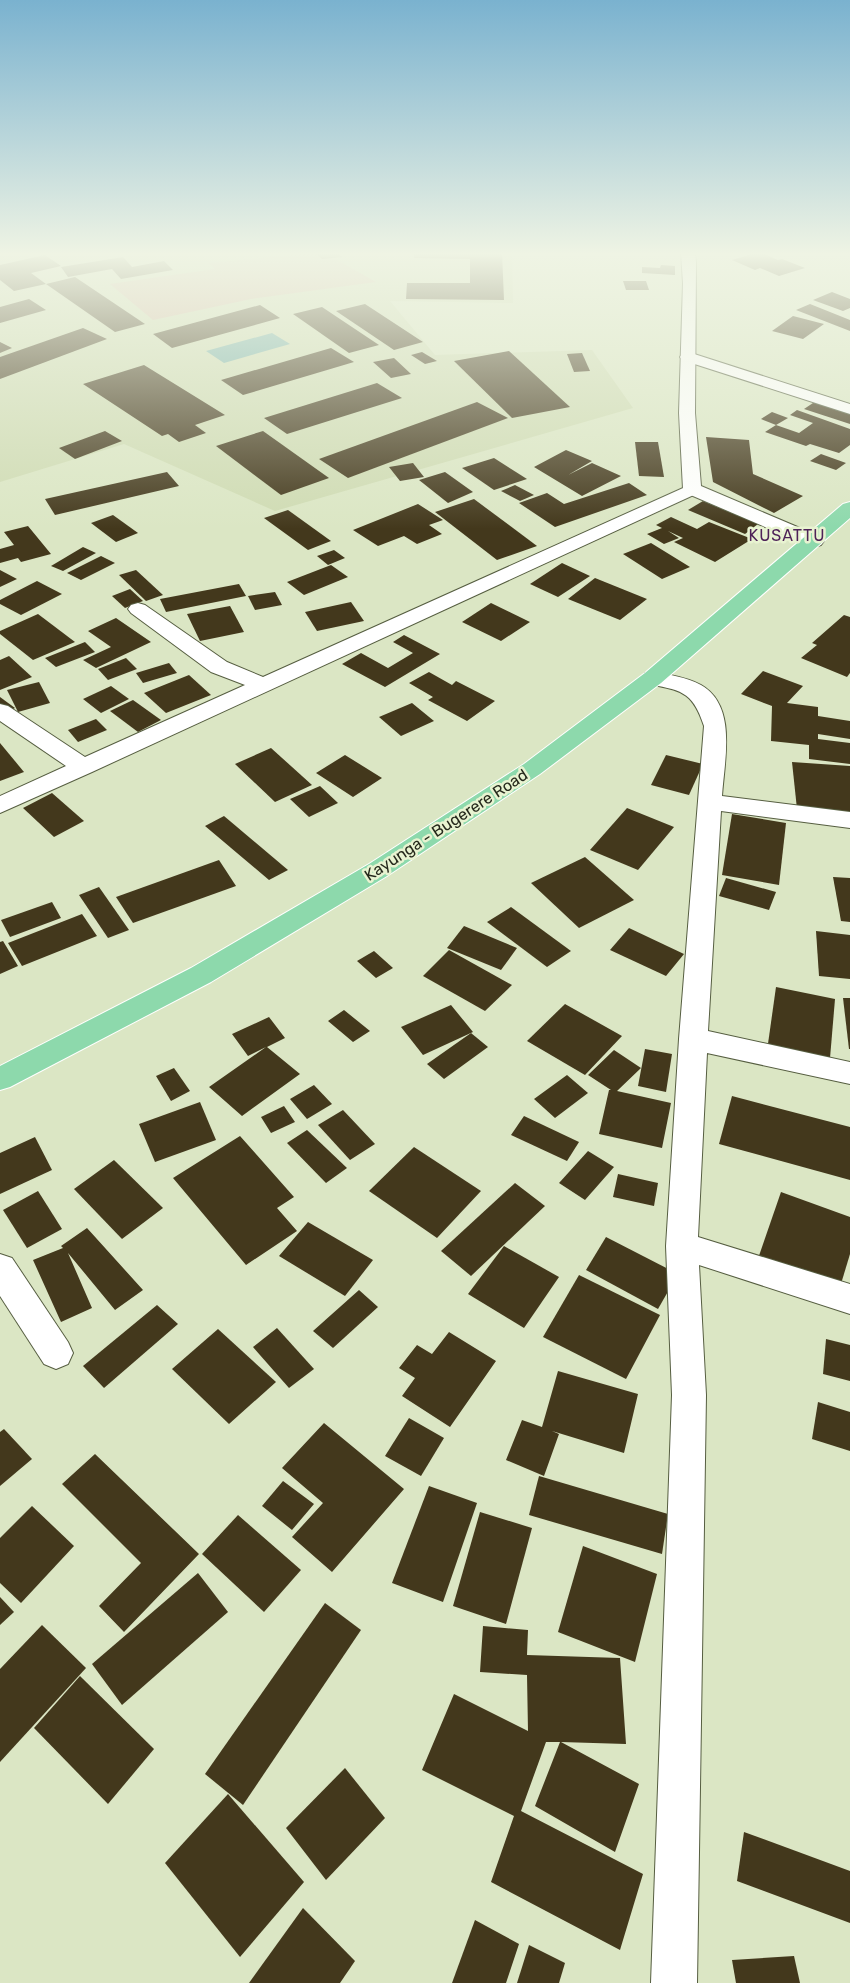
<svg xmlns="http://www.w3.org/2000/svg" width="850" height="1983" font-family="Rubik,sans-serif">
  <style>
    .built { fill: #cfdbb3 }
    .green { fill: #d6baa6 }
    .water { fill: #76b0a9 }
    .building { fill: #43381c }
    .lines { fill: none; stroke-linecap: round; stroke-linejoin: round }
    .street-casing { stroke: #565e41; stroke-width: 2 }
    .secondary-casing { stroke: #565e41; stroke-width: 2 }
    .primary-casing { stroke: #fff; stroke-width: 2 }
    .street { fill: #fff; fill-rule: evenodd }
    .secondary { fill: #fff; fill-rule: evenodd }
    .primary { fill: #8dd9ac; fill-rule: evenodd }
    .labels { text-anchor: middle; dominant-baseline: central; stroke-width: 5; stroke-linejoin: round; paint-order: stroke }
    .far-quarter-label { font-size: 16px; letter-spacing: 1px; fill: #4e2358; stroke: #e8f3d1 }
    .street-label { font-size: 16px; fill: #25291c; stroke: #e8f3d1 }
  </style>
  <rect width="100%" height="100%" fill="#dbe6c4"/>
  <path class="built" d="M0 252H512L513 303 390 301 435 355 592 350 633 408 275 511 124 444 0 482Z"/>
  <path class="green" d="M323 252 376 282 251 299 153 320 110 284 215 269 209 263Z"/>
  <path class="water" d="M272 333 290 344 224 363 206 351Z"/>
  <g class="building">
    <path d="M315 252H337L342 257 322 259Z"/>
    <path d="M414 252H502L504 300 406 299 407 283H470V259L414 258Z"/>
    <path d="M759 252 778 260 782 259 805 268 779 276 760 268 755 270 732 260Z"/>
    <path d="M45 255 61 266 31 273 46 284 14 291 0 280V265Z"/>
    <path d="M123 257 132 267 164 261 173 270 121 279 112 269 68 277 61 267Z"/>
    <path d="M661 265 675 266V275L642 273V267L660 268Z"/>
    <path d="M75 277 145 324 115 332 46 284Z"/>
    <path d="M623 281H646L649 290H626Z"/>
    <path d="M832 292 850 299V308L843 311 813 300Z"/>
    <path d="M29 299 46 310 0 323V307Z"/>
    <path d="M365 304 423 342 394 350 336 311Z"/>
    <path d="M810 304 850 320V331L796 310Z"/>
    <path d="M260 305 280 318 172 348 153 334Z"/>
    <path d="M322 307 379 345 349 353 293 314Z"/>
    <path d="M793 316 824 324 803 339 772 331Z"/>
    <path d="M83 328 107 339 0 379V357Z"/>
    <path d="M0 342 12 348 0 353Z"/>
    <path d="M331 348 354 362 243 395 221 380Z"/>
    <path d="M509 351 570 407 512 418 454 361Z"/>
    <path d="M422 352 437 361 425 364 411 355Z"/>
    <path d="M582 353 590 371 574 372 567 354Z"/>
    <path d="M394 358 411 374 391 378 373 362Z"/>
    <path d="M144 365 225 415 195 425 206 433 179 442 168 434 162 436 83 384Z"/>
    <path d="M377 383 402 398 287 434 264 418Z"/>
    <path d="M822 397 850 408V424L804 409Z"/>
    <path d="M477 402 508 418 348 478 319 459Z"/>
    <path d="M797 410 850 429V445L839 453 810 444 806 446 765 432 776 425 799 433 813 423 790 415Z"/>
    <path d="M772 412 788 418 776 425 761 419Z"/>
    <path d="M105 431 122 441 75 459 59 448Z"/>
    <path d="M263 431 329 478 281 495 216 446Z"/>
    <path d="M706 437 749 440 753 474 803 496 774 513 713 482Z"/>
    <path d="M635 442H658L664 477 639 476Z"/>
    <path d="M566 450 592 461 568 475 592 463 621 476 582 496 534 467Z"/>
    <path d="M821 454 846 463 836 470 810 461Z"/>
    <path d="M494 458 527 479 494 490 462 468Z"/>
    <path d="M413 463 424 477 400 481 389 467Z"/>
    <path d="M167 472 179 486 55 515 45 499Z"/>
    <path d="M445 472 473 492 448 503 419 480Z"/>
    <path d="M629 483 647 495 555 527 519 503 547 493 564 504Z"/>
    <path d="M515 485 534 495 520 501 501 491Z"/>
    <path d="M474 499 537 546 497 560 435 512Z"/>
    <path d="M703 501 758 524 745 534 688 510Z"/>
    <path d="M418 504 443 520 429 525 442 534 417 544 404 536 378 546 353 530Z"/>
    <path d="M288 510 331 541 308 550 264 518Z"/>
    <path d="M113 515 138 533 116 542 91 523Z"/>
    <path d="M671 517 697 529 709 522 752 539 715 562 674 542 683 538 668 531 679 538 664 544 647 534 662 528 656 525Z"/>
    <path d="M28 526 51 554 21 562 18 558 0 563V549L14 545 4 532Z"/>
    <path d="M651 543 690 567 662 579 623 554Z"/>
    <path d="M83 547 96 553 63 571 51 566Z"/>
    <path d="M334 550 345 558 328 565 317 556Z"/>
    <path d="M101 556 115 563 81 580 67 573Z"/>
    <path d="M562 563 590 576 558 597 530 584Z"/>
    <path d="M331 565 348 577 304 595 287 582Z"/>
    <path d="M0 570 17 579 0 587Z"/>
    <path d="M136 570 163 595 146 601 119 575Z"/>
    <path d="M595 578 647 599 620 620 568 599Z"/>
    <path d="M37 581 62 594 21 615 0 604V600Z"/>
    <path d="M239 584 246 596 166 612 160 599Z"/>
    <path d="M130 589 143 601 125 608 112 596Z"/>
    <path d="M275 592 282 605 255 610 248 596Z"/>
    <path d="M351 602 364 621 317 631 305 612Z"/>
    <path d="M491 603 530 622 501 641 462 622Z"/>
    <path d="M230 606 244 632 200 641 187 614Z"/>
    <path d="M38 614 75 642 33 660 0 634V631Z"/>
    <path d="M844 615 850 617V673L847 677 801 658 817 645 812 643Z"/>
    <path d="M116 618 151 642 96 668 83 660 111 647 88 631Z"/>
    <path d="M404 635 440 654 385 687 342 664 361 653 388 668 413 653 393 642Z"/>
    <path d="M85 642 95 652 56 667 45 658Z"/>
    <path d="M9 656 32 677 0 690V660Z"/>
    <path d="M126 658 137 669 108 680 98 669Z"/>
    <path d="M169 663 177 673 143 683 136 673Z"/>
    <path d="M763 671 803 686 787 703 818 707V716L850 721V739L818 734V739L850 743V764L809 759V745L771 741 772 706 741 694Z"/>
    <path d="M429 672 452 685 456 681 495 701 467 721 428 700 433 697 409 683Z"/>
    <path d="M189 675 211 695 166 713 144 693Z"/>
    <path d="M39 682 50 703 18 712 7 690Z"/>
    <path d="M111 686 129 699 101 713 83 699Z"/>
    <path d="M0 697 15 708 0 716Z"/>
    <path d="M133 700 161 720 138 732 110 711Z"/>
    <path d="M412 703 434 721 401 736 379 717Z"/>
    <path d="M96 719 107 730 78 742 68 730Z"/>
    <path d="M0 743 24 772 0 781Z"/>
    <path d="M271 748 312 785 275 802 235 764Z"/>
    <path d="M345 755 382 778 353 797 316 773Z"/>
    <path d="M666 755 703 764 689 795 651 785Z"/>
    <path d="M792 762 850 766V813L797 809Z"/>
    <path d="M320 786 338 803 309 817 290 799Z"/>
    <path d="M52 793 84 821 54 837 23 808Z"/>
    <path d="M627 808 674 827 638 870 590 850Z"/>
    <path d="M732 814 786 823 779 885 722 875Z"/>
    <path d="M224 816 288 870 269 880 205 826Z"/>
    <path d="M585 857 634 900 579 928 531 883Z"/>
    <path d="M219 860 236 886 133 923 116 897Z"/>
    <path d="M833 877 850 878V922L841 921Z"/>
    <path d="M726 878 776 892 769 910 719 896Z"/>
    <path d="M99 887 129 930 108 938 79 895Z"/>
    <path d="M52 902 61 918 10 937 1 920Z"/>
    <path d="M511 907 571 951 547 967 487 922Z"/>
    <path d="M82 914 97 936 22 966 8 943Z"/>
    <path d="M464 926 517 948 501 970 447 948Z"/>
    <path d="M629 928 684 954 666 976 610 950Z"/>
    <path d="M816 931 850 935V979L819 976Z"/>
    <path d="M3 941 18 966 0 974V942Z"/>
    <path d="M449 950 512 985 485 1011 423 976Z"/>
    <path d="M374 951 393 968 376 978 357 961Z"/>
    <path d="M776 987 835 999 829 1070 766 1058Z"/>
    <path d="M843 998H850V1049H849Z"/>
    <path d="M565 1004 622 1036 585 1075 527 1041Z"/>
    <path d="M451 1005 473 1032 423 1055 401 1027Z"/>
    <path d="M344 1010 370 1031 353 1042 328 1021Z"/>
    <path d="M269 1017 285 1038 267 1047 300 1074 242 1116 209 1087 266 1047 248 1056 232 1034Z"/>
    <path d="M471 1033 488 1047 444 1079 427 1064Z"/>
    <path d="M645 1049 672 1054 666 1092 638 1086Z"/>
    <path d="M614 1050 641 1068 617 1091 671 1103 662 1148 599 1134 609 1090H611L588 1075Z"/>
    <path d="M174 1068 190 1091 171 1101 156 1076Z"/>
    <path d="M567 1075 588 1093 555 1118 534 1099Z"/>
    <path d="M314 1085 332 1104 307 1119 290 1099Z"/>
    <path d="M732 1096 850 1127V1180L719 1144Z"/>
    <path d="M200 1102 216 1140 155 1162 139 1124Z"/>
    <path d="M284 1106 295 1122 271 1133 261 1117Z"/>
    <path d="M343 1110 375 1144 350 1160 318 1125Z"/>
    <path d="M524 1116 579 1142 567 1161 511 1135Z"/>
    <path d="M307 1130 347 1168 326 1183 287 1143Z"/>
    <path d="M240 1136 294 1197 277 1208 297 1231 246 1265 173 1178Z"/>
    <path d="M35 1137 52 1170 0 1194V1153Z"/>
    <path d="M414 1147 481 1191 437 1238 369 1191Z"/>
    <path d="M588 1151 614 1167 585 1200 559 1183Z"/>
    <path d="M114 1160 163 1208 122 1239 74 1189Z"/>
    <path d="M618 1174 658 1183 654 1206 613 1197Z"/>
    <path d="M515 1183 545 1206 471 1276 441 1251Z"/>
    <path d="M38 1191 62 1229 27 1248 3 1210Z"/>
    <path d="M781 1192 850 1217V1254L834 1307 752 1276Z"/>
    <path d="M308 1222 373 1260 345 1296 279 1256Z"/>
    <path d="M87 1228 143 1290 115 1310 68 1253 92 1308 61 1322 33 1260 63 1248 61 1246Z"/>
    <path d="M606 1237 678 1274 658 1309 586 1270Z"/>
    <path d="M504 1246 559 1277 524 1328 468 1294Z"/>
    <path d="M579 1275 660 1315 626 1379 543 1337Z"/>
    <path d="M359 1290 378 1307 333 1348 313 1331Z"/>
    <path d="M157 1305 178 1324 104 1388 83 1366Z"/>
    <path d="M277 1328 314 1369 289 1388 253 1347Z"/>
    <path d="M218 1329 276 1382 229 1424 172 1369Z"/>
    <path d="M449 1332 496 1361 450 1427 402 1396 415 1378 399 1368 417 1345 432 1354Z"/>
    <path d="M826 1339 850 1345V1381L823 1374Z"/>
    <path d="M558 1371 638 1394 624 1453 552 1431 559 1434 544 1476 506 1460 522 1420 542 1427Z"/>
    <path d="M818 1402 850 1412V1451L812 1439Z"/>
    <path d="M409 1418 444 1438 421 1476 385 1456Z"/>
    <path d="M324 1423 404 1489 332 1572 292 1537 323 1503 282 1468Z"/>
    <path d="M4 1429 32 1459 0 1486V1432Z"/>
    <path d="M95 1454 199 1554 124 1632 99 1606 141 1563 62 1484Z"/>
    <path d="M539 1476 668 1514 662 1554 529 1515Z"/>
    <path d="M283 1481 314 1504 292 1530 262 1506Z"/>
    <path d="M429 1486 477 1503 443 1602 392 1583Z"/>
    <path d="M32 1506 74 1546 21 1603 0 1583V1538Z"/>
    <path d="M480 1512 532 1528 506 1624 453 1606Z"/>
    <path d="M238 1515 301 1570 264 1612 202 1554Z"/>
    <path d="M583 1546 657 1574 635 1662 558 1632Z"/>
    <path d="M198 1573 228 1612 122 1705 92 1664Z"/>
    <path d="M0 1597 14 1612 0 1625Z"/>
    <path d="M325 1603 361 1630 243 1805 205 1774Z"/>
    <path d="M42 1625 86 1668 0 1762V1669Z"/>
    <path d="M483 1626 528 1630 527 1655 620 1658 626 1744 561 1742 639 1784 615 1852 535 1806 560 1742H546L521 1811 643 1874 620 1950 491 1882 514 1816 422 1770 454 1694 528 1731 527 1675 480 1672Z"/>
    <path d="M80 1676 154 1749 108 1804 34 1728Z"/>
    <path d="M345 1768 385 1818 326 1880 286 1828Z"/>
    <path d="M228 1794 304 1882 240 1957 165 1863Z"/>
    <path d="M744 1832 850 1871V1923L737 1881Z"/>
    <path d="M303 1908 355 1961 340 1983H249Z"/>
    <path d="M475 1920 519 1944 506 1983H452Z"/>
    <path d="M529 1945 565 1963 559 1983H517Z"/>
    <path d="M794 1956 800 1983H736L732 1960Z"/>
  </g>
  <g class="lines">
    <defs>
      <g id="street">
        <path d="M688 352 850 404V414L682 360 680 357 682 354Z"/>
        <path d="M692 484 698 485 701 489 698 493 92 772 0 813V796L66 766 0 721V704L8 706 85 757 245 685 211 672 131 613 128 609 131 605 138 603 145 605 227 662 263 677Z"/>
        <path d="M653 671C668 675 687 677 701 685 738 706 724 762 722 796L850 812V828L721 811 708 1031 850 1062V1084L707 1053 698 1237 850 1284V1314L699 1265 706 1395 697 1983H651L672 1395 666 1246 679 1039 704 726C692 689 680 691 645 683L642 678 645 673Z"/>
        <path d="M0 1254 12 1258 68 1342 73 1353 68 1364 56 1369 44 1364 0 1296Z"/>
      </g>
      <path id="secondary" d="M681 252H695L696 262 695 413 701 486 821 537 824 541 821 545 814 547 807 545 686 493 683 489 679 413 683 283Z"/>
      <path id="primary" d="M850 502V518L661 683 540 774 387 876 211 982 10 1087 0 1090V1066L191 968 369 864 524 764 645 673 843 504Z"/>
    </defs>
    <use href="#street" class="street-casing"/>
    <use href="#secondary" class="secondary-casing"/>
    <use href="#primary" class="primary-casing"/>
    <use href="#street" class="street"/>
    <use href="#secondary" class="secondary"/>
    <use href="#primary" class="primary"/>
  </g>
  <linearGradient id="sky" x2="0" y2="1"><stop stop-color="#7ab2cf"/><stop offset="0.48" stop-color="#eff4e4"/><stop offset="1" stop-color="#eff4e4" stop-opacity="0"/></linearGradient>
  <rect width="850" height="529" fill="url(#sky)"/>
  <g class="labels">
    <g class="far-quarter-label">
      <text x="787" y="535">KUSATTU</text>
    </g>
    <g class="street-label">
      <text transform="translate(446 825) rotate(-33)">Kayunga - Bugerere Road</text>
    </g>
  </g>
</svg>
